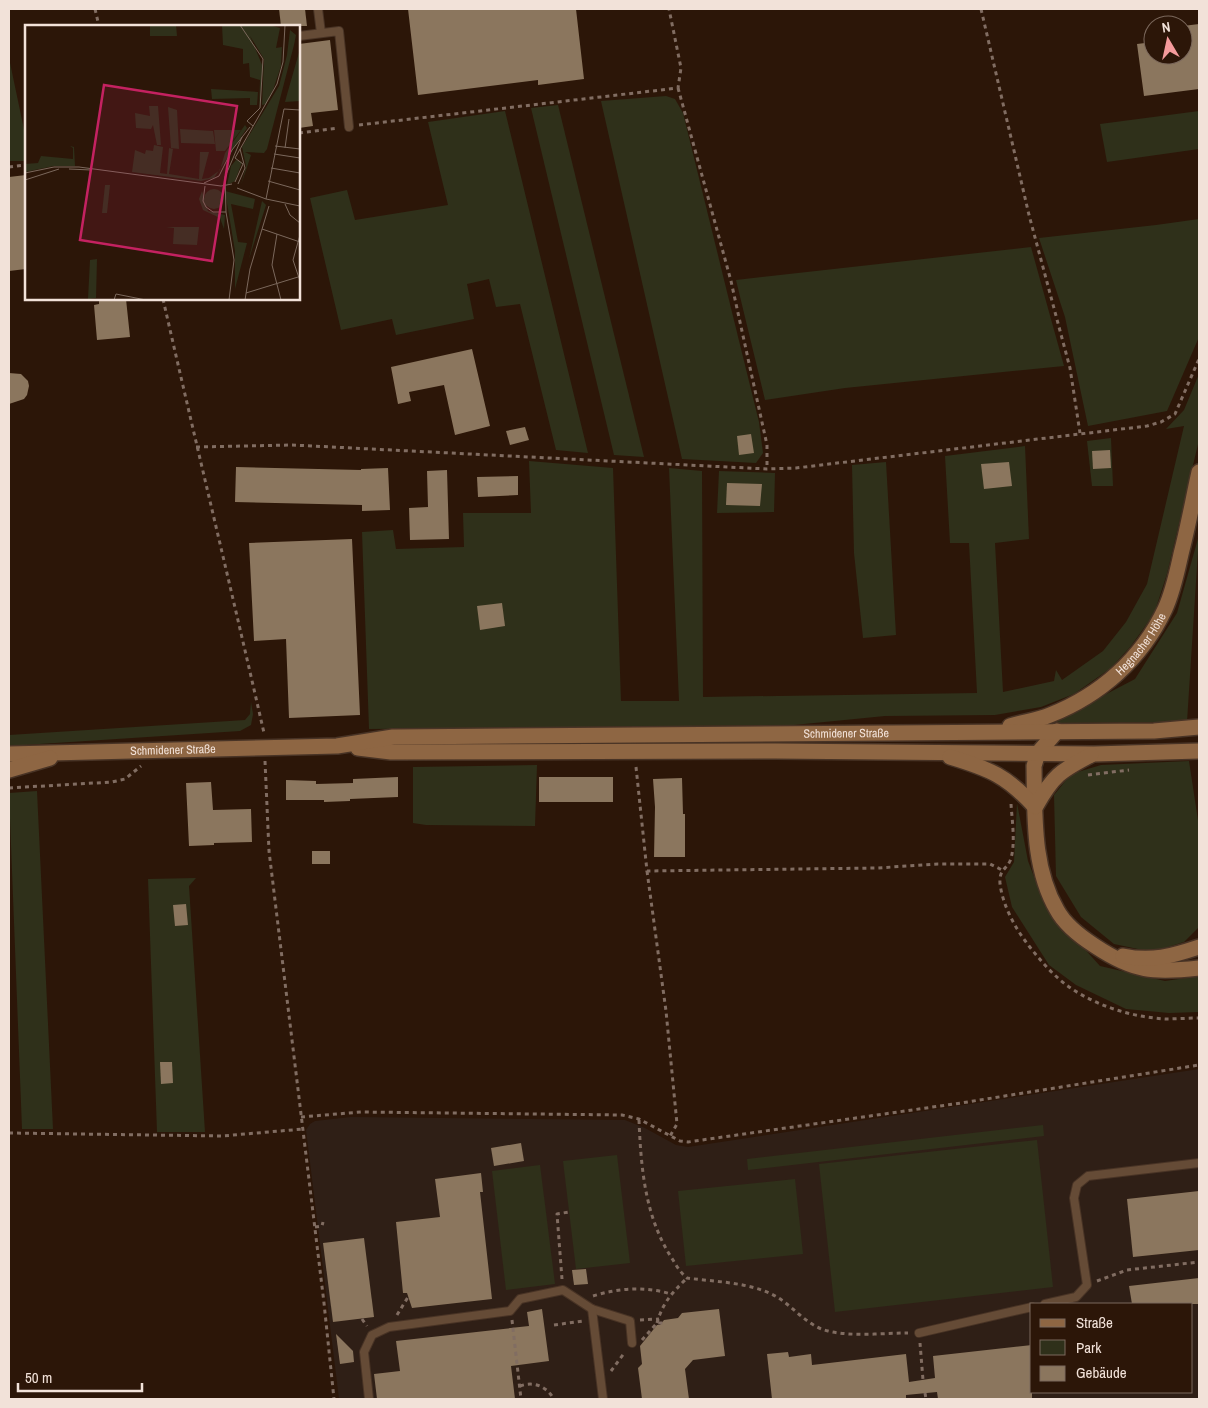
<svg xmlns="http://www.w3.org/2000/svg" width="1208" height="1408" font-family="'Archivo Narrow',sans-serif">
  <style>
    .education { fill: #2f1f16; fill-rule: evenodd }
    .green { fill: #2f301a }
    .building { fill: #8b765e }
    .lines { fill: none; stroke-linecap: round; stroke-linejoin: round }
    .lane-casing { stroke: #483325; stroke-width: 10 }
    .secondary-casing { stroke: #483325; stroke-width: 18 }
    .path { stroke: #816d62; stroke-width: 3; stroke-dasharray: 4 4; stroke-linecap: butt }
    .lane { stroke: #654b36; stroke-width: 8 }
    .secondary { stroke: #8e6643; stroke-width: 15 }
    .labels { text-anchor: middle; dominant-baseline: central; stroke-width: 4; stroke-linejoin: round; paint-order: stroke }
    .street-label { font-size: 12px; fill: #f2e2d9; stroke: #2c1608 }
    .inset-road { fill: none; stroke: #7b685c; stroke-width: 1 }
    .view { fill: #c42261; fill-opacity: 0.15; stroke: #c42261; stroke-width: 2.5 }
    .inset-edge { fill: none; stroke: #f2e2d9; stroke-width: 2.5 }
  </style>
  <rect width="100%" height="100%" fill="#2c1608"/>
  <path class="education" d="M1199 1069V1399H339L306 1130 310 1124 315 1121 351 1117 625 1120 645 1128 676 1145 688 1147ZM1032 1304H1192V1392H1032Z"/>
  <g class="green">
    <path d="M9 58 26 139V161H9Z"/>
    <path d="M666 96 675 99 683 113 759 422 763 453 756 463 682 459 601 101Z"/>
    <path d="M558 105 644 457 614 455 531 108Z"/>
    <path d="M505 111 588 453 556 450 520 304 496 307 489 279 467 284 474 319 396 335 392 319 341 330 310 198 347 190 355 220 448 205 428 122Z"/>
    <path d="M1199 111V149L1107 162 1100 124Z"/>
    <path d="M1199 219V337L1167 411 1088 426 1065 317 1039 238 1156 225Z"/>
    <path d="M1031 247 1064 366 845 388 765 400 736 280Z"/>
    <path d="M1199 374V440L1167 574 1154 614 1131 646 1111 668 1074 694 1041 707 995 715 885 716 794 725 369 729 362 532 393 530 396 549 464 547 463 513H531L529 461 613 468 621 701H679L669 468 702 471 703 697 977 693 969 543H950L945 456 1025 446 1029 539 995 543 1003 692 1054 681 1056 670 1062 680 1103 651 1126 622 1147 584 1184 426 1166 429 1184 410Z"/>
    <path d="M1111 438 1113 486H1092L1087 441Z"/>
    <path d="M886 462 896 635 863 638 854 553 852 465Z"/>
    <path d="M719 471 775 473 774 512 717 513Z"/>
    <path d="M1199 535 1187 722 1051 723 1135 679 1177 613Z"/>
    <path d="M251 702 253 714 251 725 240 731 9 746V735L245 720 250 714Z"/>
    <path d="M1189 761 1199 827V927L1184 942 1152 952 1114 944 1081 917 1056 876 1054 795 1071 774 1101 765Z"/>
    <path d="M537 765 535 826 426 825 413 823V767Z"/>
    <path d="M37 791 53 1129H22L9 793Z"/>
    <path d="M1017 803 1028 861 1045 905 1100 966 1165 981 1199 976V1012L1169 1013 1126 1009 1076 985 1049 965 1012 907 1005 877 1014 862Z"/>
    <path d="M196 878 189 886 205 1132H157L148 879Z"/>
    <path d="M1043 1125 1044 1136 748 1170 747 1159Z"/>
    <path d="M1037 1140 1053 1287 835 1312 819 1164Z"/>
    <path d="M617 1155 630 1263 576 1269 563 1161Z"/>
    <path d="M540 1165 555 1284 506 1290 492 1171Z"/>
    <path d="M795 1179 803 1254 686 1266 678 1191Z"/>
  </g>
  <g class="building">
    <path d="M279 9H305L307 26H281Z"/>
    <path d="M408 9H576L584 79 538 85V80L418 95Z"/>
    <path d="M1199 24V89L1144 96 1137 44 1153 42V55H1183V26Z"/>
    <path d="M330 40 338 110 311 113 313 126 299 128V44Z"/>
    <path d="M26 175V269L9 271V177Z"/>
    <path d="M99 299H126L130 337 97 340 94 305 99 304Z"/>
    <path d="M472 349 490 426 455 435 444 385 409 392 411 401 398 404 391 367Z"/>
    <path d="M9 373 21 374 28 381 29 386 27 395 24 399 9 404Z"/>
    <path d="M525 427 529 440 510 445 506 431Z"/>
    <path d="M751 434 754 453 739 455 737 436Z"/>
    <path d="M1110 450 1111 468 1093 469 1092 451Z"/>
    <path d="M1009 462 1012 486 984 489 981 464Z"/>
    <path d="M236 467 361 470V469L388 468 390 510 362 511V505L235 502Z"/>
    <path d="M447 470 449 539 410 540 409 508 428 507 427 471Z"/>
    <path d="M518 476V495L478 497 477 477Z"/>
    <path d="M727 483 762 484 760 506 726 505Z"/>
    <path d="M352 539 360 715 289 718 286 639 254 641 249 543Z"/>
    <path d="M502 603 505 626 480 630 477 606Z"/>
    <path d="M398 777V797L350 799V801L324 802V800H286V780L316 781V784L353 783V779Z"/>
    <rect x="539" y="777" width="74" height="25"/>
    <path d="M682 778 683 814H685V857H654L655 807 653 779Z"/>
    <path d="M211 782 213 810 251 809 252 842 214 843V845L189 846 186 783Z"/>
    <rect x="312" y="851" width="18" height="13"/>
    <path d="M186 904 188 925 175 926 173 905Z"/>
    <path d="M160 1062H172L173 1083 161 1084Z"/>
    <path d="M521 1143 524 1161 494 1166 491 1148Z"/>
    <path d="M481 1173 483 1192H480L492 1299 412 1308 407 1293H403L396 1222 440 1217 435 1179Z"/>
    <path d="M1199 1191V1250L1133 1257 1127 1199Z"/>
    <path d="M364 1238 374 1317 333 1322 323 1243Z"/>
    <path d="M586 1269 588 1284 574 1285 572 1270Z"/>
    <path d="M1199 1278V1304H1132L1129 1286Z"/>
    <path d="M542 1309 549 1361 511 1366 515 1399H377L374 1374 400 1371 396 1341 529 1326 527 1312Z"/>
    <path d="M719 1309 725 1356 693 1360 685 1369 689 1399H642L638 1368 642 1364 640 1346 657 1325H660L664 1320 678 1318 682 1313Z"/>
    <path d="M336 1334 353 1351 354 1362 340 1364Z"/>
    <path d="M1032 1345V1399H938L937 1392 906 1395V1399H772L767 1354 788 1352 789 1357 811 1354 812 1365 906 1354 909 1382 935 1378 933 1356Z"/>
  </g>
  <g class="lines">
    <defs>
      <g id="lane">
        <path d="M318 9 321 33"/>
        <path d="M299 36 339 31 349 127"/>
        <path d="M1045 1304 1076 1297 1087 1285 1074 1198 1077 1185 1088 1176 1199 1163"/>
        <path d="M592 1309 630 1321 632 1343"/>
        <path d="M919 1333 1032 1307"/>
        <path d="M369 1399 364 1352 372 1335 389 1327 510 1311 520 1299 563 1290 592 1309 603 1399"/>
      </g>
      <g id="secondary">
        <path id="s1" d="M1010 726C1023 722 1038 720 1050 715 1101 695 1142 658 1165 609 1173 592 1177 572 1181 554 1188 527 1193 499 1199 472"/>
        <path d="M1057 731 1038 753 1034 766C1035 814 1032 867 1057 910 1065 925 1081 937 1095 946 1134 972 1154 973 1199 968"/>
        <path d="M358 748 391 752 775 751 1094 754 1199 751"/>
        <path id="s2" d="M9 754 337 746 393 737 1154 731 1199 727"/>
        <path d="M950 757C990 769 1007 776 1035 807"/>
        <path d="M9 770 50 758"/>
        <path d="M1036 806C1053 776 1060 771 1091 755"/>
        <path d="M1123 956C1152 962 1172 956 1199 947"/>
      </g>
    </defs>
    <use href="#lane" class="lane-casing"/>
    <use href="#secondary" class="secondary-casing"/>
    <g class="path">
      <path d="M95 9 99 26"/>
      <path d="M981 9 1029 215 1070 368 1080 433"/>
      <path d="M678 88 731 281 767 445V469"/>
      <path d="M359 125 678 88 681 68 669 9"/>
      <path d="M299 133 338 128"/>
      <path d="M9 167 26 165"/>
      <path d="M163 299C196 444 231 588 264 733"/>
      <path d="M196 447 292 445 767 469 796 468 1147 426 1161 422 1175 414 1199 359"/>
      <path d="M265 761 269 851 324 1303 334 1399"/>
      <path d="M636 767 647 871 877 868 938 864H990L1002 870"/>
      <path d="M1088 775 1129 770"/>
      <path d="M9 788 112 782 125 779 141 766"/>
      <path d="M1011 804C1012 820 1016 846 1010 861 1006 870 999 869 1000 884 1003 906 1015 928 1029 946 1040 960 1051 973 1065 984 1093 1005 1131 1017 1165 1019 1176 1019 1188 1018 1199 1018"/>
      <path d="M647 871 666 1011 677 1124 670 1136"/>
      <path d="M301 1117 361 1112 622 1115 639 1119 680 1141 688 1142 961 1103 1199 1065"/>
      <path d="M639 1120C641 1169 645 1218 673 1260 677 1267 681 1273 687 1278 716 1282 751 1282 777 1297 795 1308 807 1326 828 1331 853 1337 882 1333 908 1333"/>
      <path d="M9 1133 222 1136 303 1129"/>
      <path d="M315 1227 322 1226 323 1222"/>
      <path d="M562 1279 557 1214 569 1212"/>
      <path d="M1097 1281 1127 1270 1199 1262"/>
      <path d="M593 1296C619 1288 645 1286 671 1294"/>
      <path d="M397 1315 408 1297"/>
      <path d="M362 1319 367 1326"/>
      <path d="M512 1320 521 1399"/>
      <path d="M640 1320 659 1319"/>
      <path d="M657 1323C663 1302 672 1293 687 1278"/>
      <path d="M554 1325 583 1321"/>
      <path d="M642 1340 657 1323H663"/>
      <path d="M920 1343 923 1380"/>
      <path d="M611 1371 625 1352"/>
      <path d="M520 1386C534 1381 546 1386 554 1399"/>
      <path d="M925 1393 926 1399"/>
    </g>
    <use href="#lane" class="lane"/>
    <use href="#secondary" class="secondary"/>
  </g>
  <g class="labels">
    <g class="street-label">
      <text stroke="none"><textPath href="#s1" startOffset="159">Hegnacher Höhe</textPath></text>
      <text stroke="none"><textPath href="#s2" startOffset="838">Schmidener Straße</textPath></text>
      <text stroke="none"><textPath href="#s2" startOffset="164">Schmidener Straße</textPath></text>
    </g>
  </g>
  <g transform="translate(25 25)">
    <rect width="275" height="275" fill="#2c1608"/>
    <path d="M125 0H151L152 11H125ZM197 0H244L255 3 251 23 257 22 256 41 248 65 241 79 237 80 239 34 225 11 238 42 234 84 235 55 225 52 224 38 218 39V24L198 20ZM265 5 271 10 269 20 242 124 239 128 220 127 226 130 216 160 221 141 217 122 254 61 262 30ZM275 24V76L260 77 263 66ZM186 64 233 67 232 80H225V73L187 74ZM124 81H133L136 120H132L128 100 126 104 111 103 110 88 125 91ZM143 82 152 85 154 124 146 123ZM220 100 222 103 189 153 176 156 107 147 110 125 120 129 121 125 128 126 129 120 138 122 135 148 142 149 144 123 148 124 144 149 174 154 175 127H184L177 154 184 153 195 145 200 128ZM155 104 188 106 190 119 156 118ZM189 105H216L200 126H191ZM45 121 49 122 50 141H29L0 147V139L13 138 16 131 48 134V123ZM211 135 217 137 210 156 202 160 206 141ZM80 160H85L82 188H77ZM179 174a10 10 0 1 1 20 0a10 10 0 1 1-20 0ZM177 166 183 186 200 190 199 204 195 193 178 185 174 174ZM200 166 230 174 228 184 206 179 213 217 222 218 210 264V226ZM237 176 241 180 224 234ZM141 202H174L172 220 148 219 149 203ZM72 234 71 273 63 274 65 235Z" fill="#2f301a"/>
    <path class="inset-road" d="M215 0 238 34 235 83 222 96 228 101M250 121 275 124M260 123 264 94M249 129 275 133M210 133 252 59 258 37 260 0M246 143 275 148M44 144 66 145M0 148 29 142H54L196 161 207 159M0 155 34 144M243 156 275 165M210 157 218 139 210 133M179 158 194 151 207 125 225 102M213 159 220 143 215 124M180 161 178 176 181 182 188 187H201L200 152 217 112M212 163 241 174 275 181M241 174 259 84 275 85M260 179 265 190 275 198M201 187 209 235 204 275M237 204 275 217M252 209 247 240 256 275M275 210 268 235 275 256M221 268 273 252M89 275 91 269 121 275M220 275 225 244 244 181"/>
    <path class="view" d="M79 60 212 81 187 236 55 215Z"/>
    <rect width="275" height="275" class="inset-edge"/>
  </g>
  <rect width="1208" height="1408" fill="none" stroke="#f2e2d9" stroke-width="20"/>
  <rect x="1030" y="1303" width="162" height="90" fill="#2c1608" stroke="#7b685c"/>
  <rect x="1040" y="1319" width="25" height="8" fill="#8e6643" stroke="#7b685c"/>
  <text x="1076" y="1328" font-size="15" fill="#f2e2d9">Straße</text>
  <rect x="1040" y="1340" width="25" height="15" fill="#2f301a" stroke="#7b685c"/>
  <text x="1076" y="1353" font-size="15" fill="#f2e2d9">Park</text>
  <rect x="1040" y="1366" width="25" height="15" fill="#8b765e" stroke="#7b685c"/>
  <text x="1076" y="1378" font-size="15" fill="#f2e2d9">Gebäude</text>
  <g transform="translate(1168 40) rotate(351)"><circle r="24" fill="#2c1608" stroke="#7b685c"/>
  <path d="M0-4L9 19L0 12L-9 19Z" fill="#f59b9c"/>
  <text y="-8" font-size="14" font-weight="bold" text-anchor="middle" fill="#f2e2d9">N</text>
  </g>
  <path d="M18 1383v8h124v-8" fill="none" stroke="#f2e2d9" stroke-width="2.5"/>
  <text x="25" y="1383" font-size="15" fill="#f2e2d9" stroke="#2c1608" stroke-width="4" paint-order="stroke">50 m</text>
</svg>
